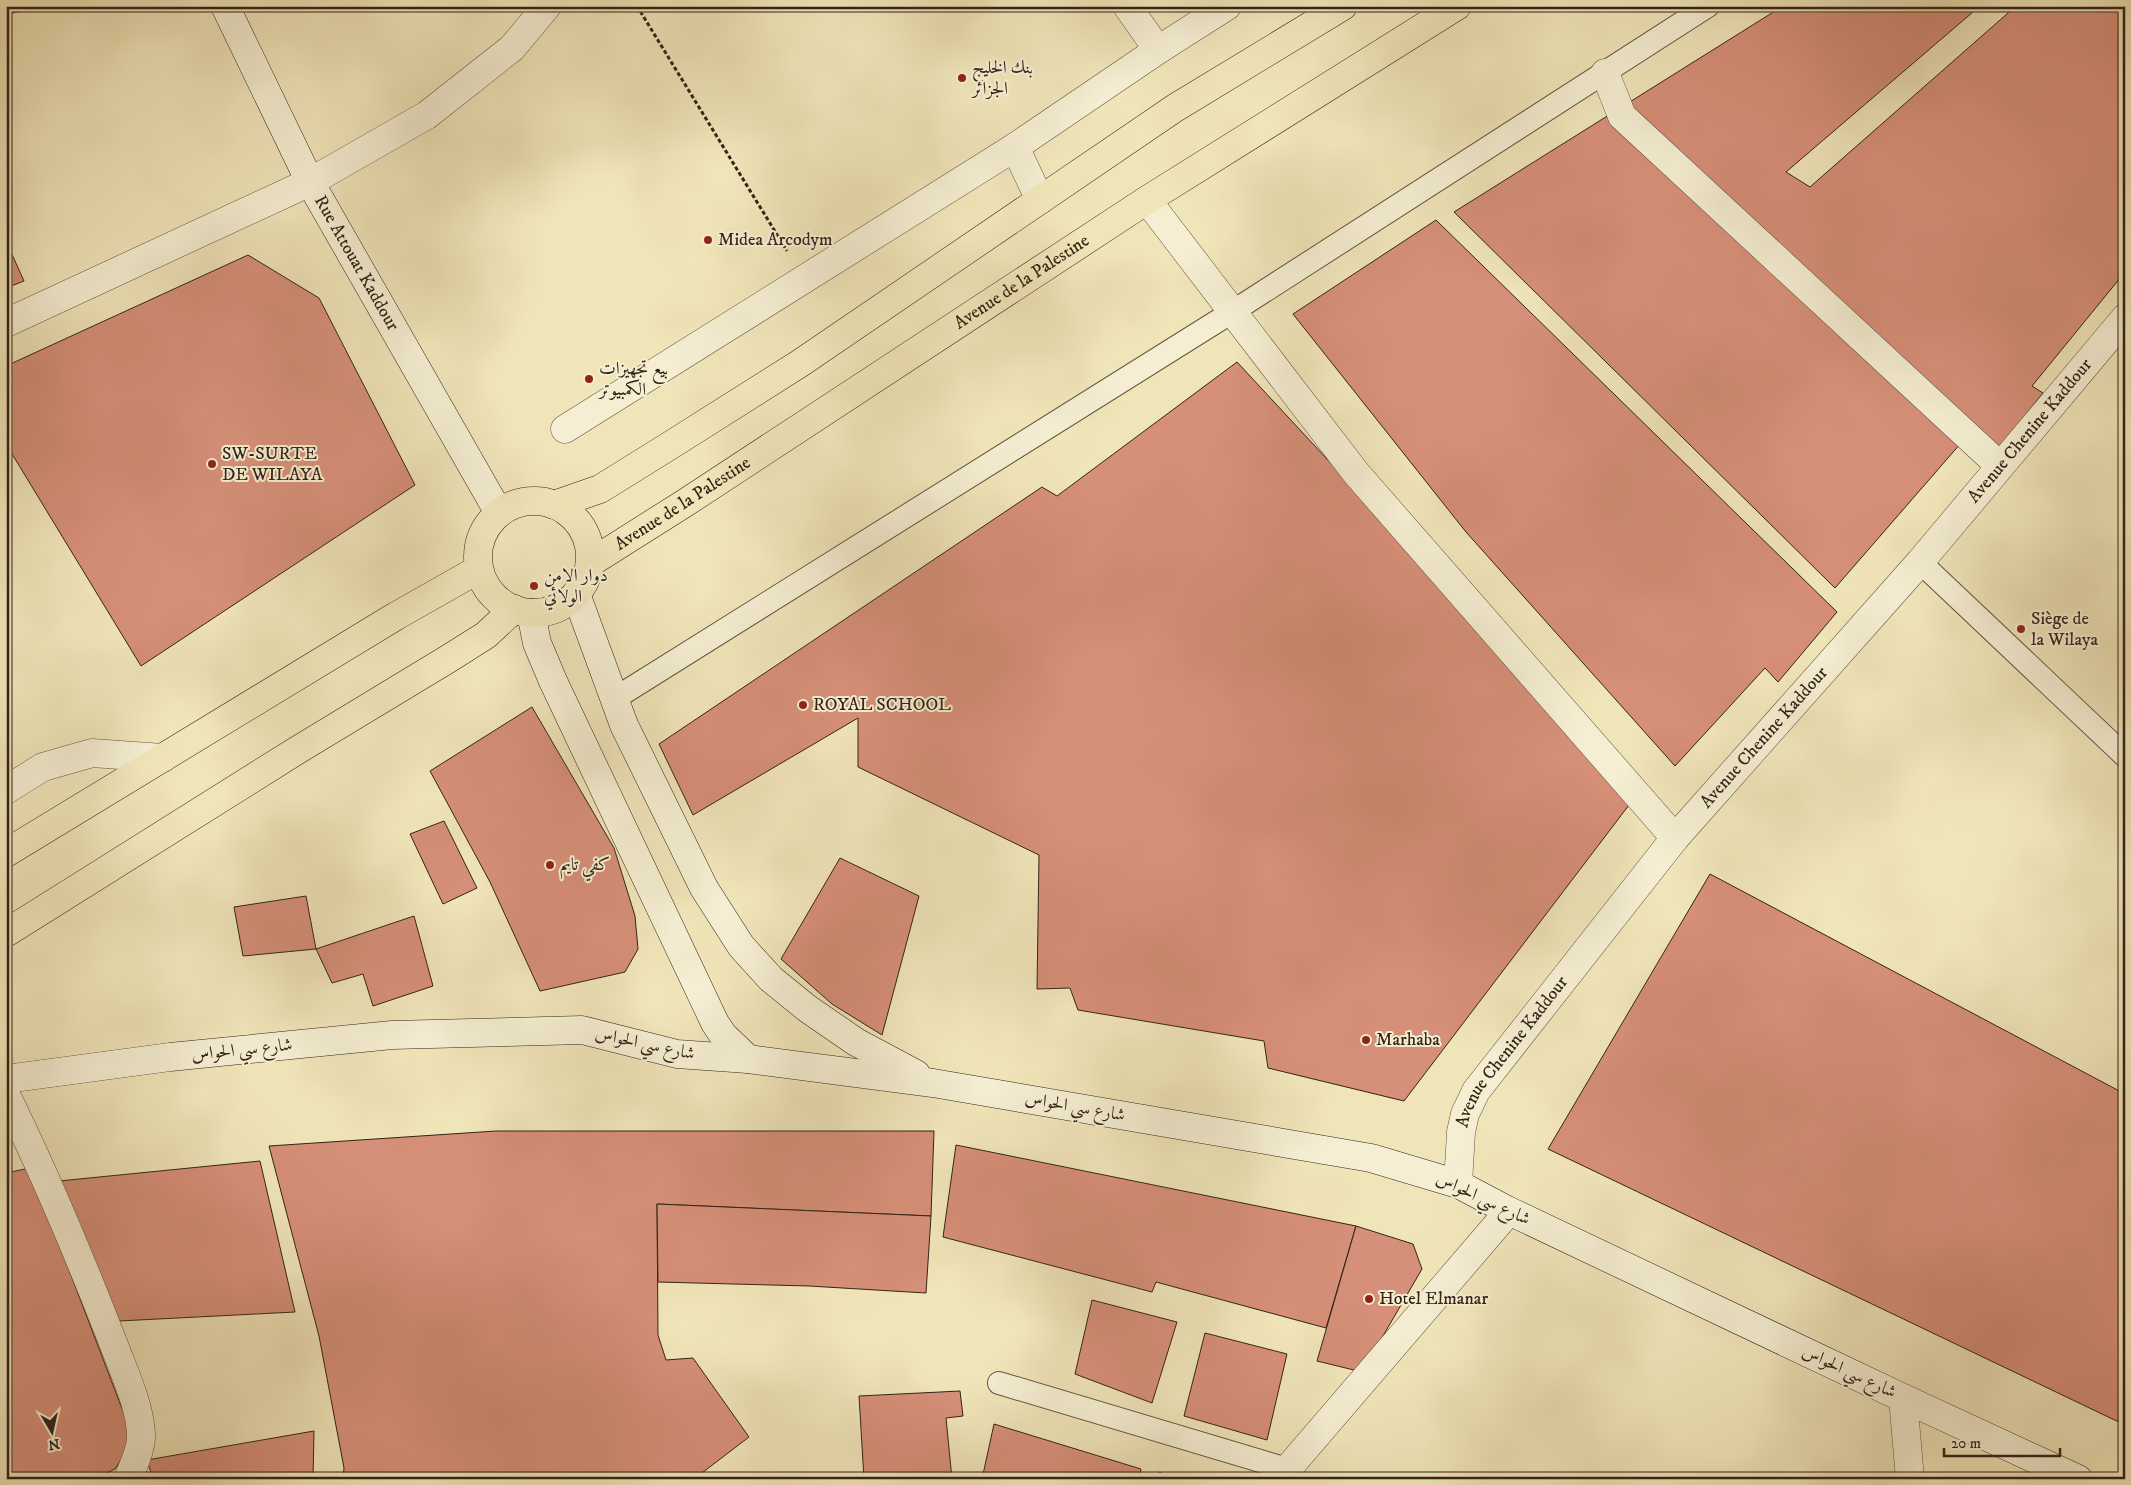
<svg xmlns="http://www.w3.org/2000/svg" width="2131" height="1485" font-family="'IM FELL DW Pica',Amiri,serif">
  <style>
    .building { fill: #d68f78; stroke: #322317 }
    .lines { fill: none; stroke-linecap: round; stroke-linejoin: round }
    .lane-casing { stroke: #625440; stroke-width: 24 }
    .street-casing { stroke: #625440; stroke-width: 29 }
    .secondary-casing { stroke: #322317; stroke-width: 29 }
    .primary-casing { stroke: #322317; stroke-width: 29 }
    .path { stroke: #322317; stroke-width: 3; stroke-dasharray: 4 2.5; stroke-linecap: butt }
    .lane { stroke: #f5eed2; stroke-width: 22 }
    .street { stroke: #f5eed2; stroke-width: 28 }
    .secondary { stroke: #f5eed2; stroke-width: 28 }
    .primary { stroke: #f0e5b9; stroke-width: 28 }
    .poi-dot { fill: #8f2418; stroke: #f5eed2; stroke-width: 2 }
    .labels { text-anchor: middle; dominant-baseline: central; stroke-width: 4; stroke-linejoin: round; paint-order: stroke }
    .poi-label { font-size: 18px; fill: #322317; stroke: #f5eed2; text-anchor: start }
    .street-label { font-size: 18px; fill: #322317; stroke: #f5eed2 }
  </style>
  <rect width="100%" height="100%" fill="#f0e5b9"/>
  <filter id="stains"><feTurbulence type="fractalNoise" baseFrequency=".004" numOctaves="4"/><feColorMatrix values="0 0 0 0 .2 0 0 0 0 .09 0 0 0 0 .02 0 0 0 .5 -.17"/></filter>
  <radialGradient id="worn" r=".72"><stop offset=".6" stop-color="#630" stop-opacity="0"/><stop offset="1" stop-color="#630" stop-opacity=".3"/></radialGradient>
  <g class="building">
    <path d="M6 6H25V11L6 14Z"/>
    <path d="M1783 6H1980L1786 172 1810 187 2016 6H2125V272L2032 386 2043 393 1988 461 1961 443 1835 588 1454 212Z"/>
    <path d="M1436 220 1837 612 1778 682 1765 668 1675 766 1466 532 1293 314Z"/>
    <path d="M6 241 24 281 6 288Z"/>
    <path d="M248 255 319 298 415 485 141 666 6 444V366Z"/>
    <path d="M1237 362 1480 624 1629 805 1404 1101 1268 1068 1264 1041 1078 1010 1070 988 1037 989 1039 855 858 767V718L693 815 659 744 1042 487 1057 496Z"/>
    <path d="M532 707 614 848 635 916 638 949 625 972 540 991 490 882 430 771Z"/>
    <path d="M444 821 477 888 443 904 410 834Z"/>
    <path d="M840 858 919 896 882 1035 832 1004 781 959Z"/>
    <path d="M1710 874 2125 1094V1425L1548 1149Z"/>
    <path d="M306 896 316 949 243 956 234 907Z"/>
    <path d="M414 916 433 986 373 1006 363 974 332 983 316 949Z"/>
    <path d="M496 1131H934L931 1216 657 1204 658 1335 666 1360 693 1358 749 1437 694 1479H343L344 1468 319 1336 269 1146Z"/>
    <path d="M956 1145 1356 1226 1326 1328 1156 1282 1152 1292 943 1237Z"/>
    <path d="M260 1161 295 1312 119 1321 59 1181Z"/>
    <path d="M30 1168 134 1440 115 1469 94 1479H6V1173Z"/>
    <path d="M657 1204 931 1216 926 1293 809 1286 658 1282Z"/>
    <path d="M1356 1226 1413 1244 1422 1269 1362 1372 1317 1361Z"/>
    <path d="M1092 1300 1177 1322 1152 1403 1075 1374Z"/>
    <path d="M1205 1333 1287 1354 1267 1440 1184 1416Z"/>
    <path d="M960 1391 963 1416 946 1418 952 1479H864L859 1396Z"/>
    <path d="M994 1424 1141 1469 1139 1479H982Z"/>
    <path d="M314 1431 313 1479H153L147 1460Z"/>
    <path d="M1159 1472 1177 1479H1158Z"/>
  </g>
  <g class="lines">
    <defs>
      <g id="lane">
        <path d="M1920 562 2125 756"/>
        <path d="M614 699 1232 312 1708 6"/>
        <path d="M999 1383 1287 1469"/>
      </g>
      <g id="street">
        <path d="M1158 50 1227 6"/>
        <path d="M1605 73 1622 116 2000 466"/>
        <path d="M1015 147 1040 200"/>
        <path d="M1147 200 1356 473 1675 838"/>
        <path d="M6 323 310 182 427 115 512 48 547 6"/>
        <path d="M565 429 1015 147 1158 50 1127 6"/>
        <path d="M6 790 43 767 92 753 163 758"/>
        <path d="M6 1095C46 1176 81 1260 114 1345 124 1372 142 1410 141 1439 140 1453 133 1466 128 1479"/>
        <path id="s1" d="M1458 1184 1461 1132 1465 1114 1476 1091 1675 838 1920 562 2125 318"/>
        <path d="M1903 1398 1910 1479"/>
        <path d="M1279 1479 1509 1211"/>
      </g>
      <g id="secondary">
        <path id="s2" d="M225 6 310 182 499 513"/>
        <path d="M576 594 624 725 704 888 741 946 771 979 808 1009 856 1042 916 1074"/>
        <path d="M531 613 537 643 553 681 715 1023 723 1035 748 1059"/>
        <path d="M6 1079 170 1057 392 1035 582 1030 677 1054 748 1059 933 1083 1371 1158 1458 1184 1509 1211 1903 1398 2078 1479"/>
      </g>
      <g id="primary">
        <circle cx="534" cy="557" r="56"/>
        <path d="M554 505 600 489 666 448 799 364 1175 108 1343 6"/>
        <path id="s3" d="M590 563 685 503 1147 200 1457 6"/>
        <path d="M6 853 396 616 479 569"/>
        <path d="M6 933 296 751 448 659 486 635 514 609"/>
      </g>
    </defs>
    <use href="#lane" class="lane-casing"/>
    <use href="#street" class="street-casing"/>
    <use href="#secondary" class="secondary-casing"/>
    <use href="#primary" class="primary-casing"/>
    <path class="path" d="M637 6 787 251"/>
    <use href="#lane" class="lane"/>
    <use href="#street" class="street"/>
    <use href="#secondary" class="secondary"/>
    <use href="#primary" class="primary"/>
  </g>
  <g class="poi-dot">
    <circle cx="962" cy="78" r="5"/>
    <circle cx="708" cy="240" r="5"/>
    <circle cx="589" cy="379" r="5"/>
    <circle cx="212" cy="464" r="5"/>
    <circle cx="534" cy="586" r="5"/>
    <circle cx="2021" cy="629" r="5"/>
    <circle cx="803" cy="705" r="5"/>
    <circle cx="550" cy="865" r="5"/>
    <circle cx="1366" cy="1040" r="5"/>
    <circle cx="1369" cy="1299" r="5"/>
  </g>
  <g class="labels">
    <g class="poi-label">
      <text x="972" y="68">بنك الخليج<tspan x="972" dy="21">الجزائر</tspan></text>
      <text x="718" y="240">Midea Arcodym</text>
      <text x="599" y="369">بيع تجهيزات<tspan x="599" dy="21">الكمبيوتر</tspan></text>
      <text x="222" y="454">SW-SURTE<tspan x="222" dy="21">DE WILAYA</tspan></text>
      <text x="544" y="576">دوار الامن<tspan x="544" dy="21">الولائي</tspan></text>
      <text x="2031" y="619">Siège de<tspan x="2031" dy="21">la Wilaya</tspan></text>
      <text x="813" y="705">ROYAL SCHOOL</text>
      <text x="560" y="865">كفي تايم</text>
      <text x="1376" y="1040">Marhaba</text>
      <text x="1379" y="1299">Hotel Elmanar</text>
    </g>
    <g class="street-label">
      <text stroke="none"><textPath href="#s2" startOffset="289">Rue Attouat Kaddour</textPath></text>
      <text stroke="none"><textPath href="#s3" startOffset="515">Avenue de la Palestine</textPath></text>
      <text stroke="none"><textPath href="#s1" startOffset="958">Avenue Chenine Kaddour</textPath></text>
      <text stroke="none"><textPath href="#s3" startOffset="110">Avenue de la Palestine</textPath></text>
      <text stroke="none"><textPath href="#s1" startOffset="552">Avenue Chenine Kaddour</textPath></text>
      <text transform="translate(645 1044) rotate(12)">شارع سي الحواس</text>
      <text transform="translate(242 1050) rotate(-6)">شارع سي الحواس</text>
      <text stroke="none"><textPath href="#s1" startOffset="148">Avenue Chenine Kaddour</textPath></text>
      <text transform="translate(1075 1107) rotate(10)">شارع سي الحواس</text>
      <text transform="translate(1483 1199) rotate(25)">شارع سي الحواس</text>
      <text transform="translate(1849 1372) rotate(25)">شارع سي الحواس</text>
    </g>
  </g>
  <rect width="2131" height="1485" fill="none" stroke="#f0e5b9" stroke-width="25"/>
  <rect x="8" y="8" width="2116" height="1470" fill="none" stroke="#322317" stroke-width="2.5"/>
  <rect x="12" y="12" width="2106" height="1460" fill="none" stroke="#322317"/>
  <g transform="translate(52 1432) rotate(171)" stroke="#f5eed2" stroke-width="4" paint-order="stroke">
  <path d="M0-4L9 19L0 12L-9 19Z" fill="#322317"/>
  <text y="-8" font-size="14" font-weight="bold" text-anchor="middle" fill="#322317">N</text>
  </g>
  <path d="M1944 1448v8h116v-8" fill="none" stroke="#322317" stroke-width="2.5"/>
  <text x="1951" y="1448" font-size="15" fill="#322317" stroke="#f5eed2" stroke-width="4" paint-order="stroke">20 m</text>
  <rect width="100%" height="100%" filter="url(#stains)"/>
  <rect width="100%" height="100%" fill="url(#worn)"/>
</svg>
